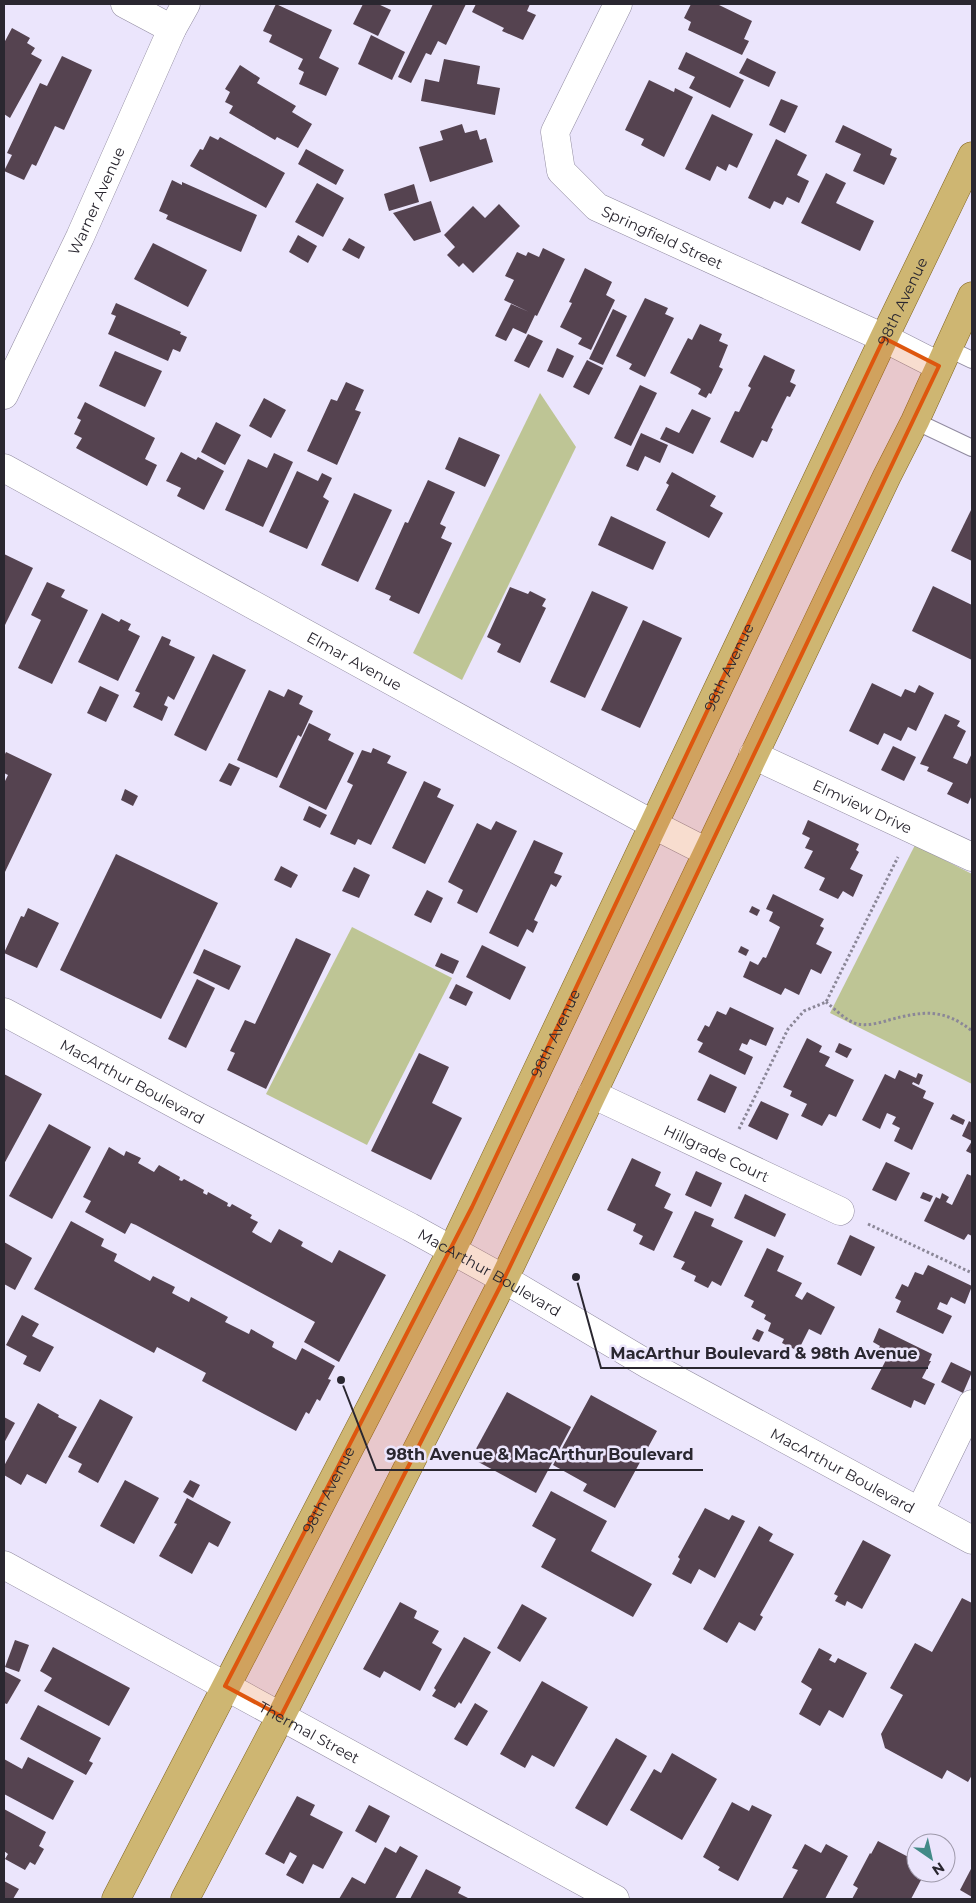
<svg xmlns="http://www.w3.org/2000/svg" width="976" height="1903" font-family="Montserrat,sans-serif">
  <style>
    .green { fill: #bec595 }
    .building { fill: #554350 }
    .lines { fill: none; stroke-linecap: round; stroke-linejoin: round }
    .service-casing { stroke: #918ba0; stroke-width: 18 }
    .minor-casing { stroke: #918ba0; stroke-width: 29 }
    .secondary-casing { stroke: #918ba0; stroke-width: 29 }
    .primary-casing { stroke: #80651e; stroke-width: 29 }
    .path { stroke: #8b8797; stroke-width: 3; stroke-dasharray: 2.5 2.5; stroke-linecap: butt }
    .service { stroke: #fff; stroke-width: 16 }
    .minor { stroke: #fff; stroke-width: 28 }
    .secondary { stroke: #fff; stroke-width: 28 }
    .primary { stroke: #ceb672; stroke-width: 28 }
    .marked { fill: #de560e; fill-opacity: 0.2; stroke: #de560e; stroke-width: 4; stroke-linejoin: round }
    .labels { text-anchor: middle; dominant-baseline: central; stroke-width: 5; stroke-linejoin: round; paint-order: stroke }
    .street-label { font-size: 15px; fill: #2a2730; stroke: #ebe5fc }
    .leader { fill: none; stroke: #2a2730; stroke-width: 2 }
    .callout-dot { fill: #2a2730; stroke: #ebe5fc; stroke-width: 2 }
    .callout-label { font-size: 16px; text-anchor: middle; font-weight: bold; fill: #2a2730; stroke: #ebe5fc; stroke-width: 5; stroke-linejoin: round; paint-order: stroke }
  </style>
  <rect width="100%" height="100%" fill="#ebe5fc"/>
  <g class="green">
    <path d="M540 393 576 447 462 680 413 653Z"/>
    <path d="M915 845 972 874V1084L830 1013Z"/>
    <path d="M352 927 452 978 367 1145 266 1094Z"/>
  </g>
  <g class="building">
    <path d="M276 4 332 30 319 58 339 68 326 96 299 84 304 72 298 69 303 59 269 42 272 35 263 31Z"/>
    <path d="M363 4H378L391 10 378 36 353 24Z"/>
    <path d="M433 4H466L446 45 438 41 431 55 426 53 411 83 398 77Z"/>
    <path d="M476 4H530L527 11 536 15 523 40 502 31 504 28 472 12Z"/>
    <path d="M691 4H717L752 21 744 39 749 41 742 55 688 30 691 22 684 18Z"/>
    <path d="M12 28 30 38 27 43 35 48 31 54 42 60 10 118 4 114V43Z"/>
    <path d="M371 35 405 52 392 80 358 64Z"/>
    <path d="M686 52 744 80 730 108 689 88 695 77 678 69Z"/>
    <path d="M62 56 92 70 64 130 55 126 36 166 32 164 24 180 4 171 12 155 7 153 40 83 47 86Z"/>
    <path d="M747 58 776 72 769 87 739 73Z"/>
    <path d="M444 59 480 66 477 84 500 88 495 115 421 101 425 79 439 82Z"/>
    <path d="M240 65 260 78 257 83 296 106 292 112 312 124 298 148 277 137 275 140 229 113 233 106 225 102 230 92 225 89Z"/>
    <path d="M649 80 674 92 675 88 693 97 664 157 641 145 644 139 625 130Z"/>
    <path d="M781 99 798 106 785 133 769 125Z"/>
    <path d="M712 114 753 134 737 168 729 164 726 171 717 166 710 181 685 169Z"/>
    <path d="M462 124 465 133 477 130 480 140 486 138 493 162 430 182 419 147 443 140 440 131Z"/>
    <path d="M843 125 892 149 890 155 897 158 884 185 853 171 861 154 835 142Z"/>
    <path d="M210 136 218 140 220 137 285 173 266 208 190 166 200 149 203 150Z"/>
    <path d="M776 139 807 155 797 175 809 181 799 203 787 197 783 205 774 201 770 209 748 198Z"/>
    <path d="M306 149 344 170 336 185 298 164Z"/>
    <path d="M826 173 846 183 836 203 874 221 860 251 801 223Z"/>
    <path d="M172 180 182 185V182L257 215 241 252 166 219 168 215 159 211Z"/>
    <path d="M317 183 344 198 323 237 295 222Z"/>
    <path d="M414 184 419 202 389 211 384 194Z"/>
    <path d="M431 201 441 232 414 241 393 213Z"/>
    <path d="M499 204 520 226 473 273 463 263 459 267 447 255 455 247 444 235 473 206 485 218Z"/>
    <path d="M298 235 317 246 308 263 289 252Z"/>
    <path d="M349 238 365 247 359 259 342 250Z"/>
    <path d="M153 243 207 270 188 307 134 279Z"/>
    <path d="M543 248 565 259 537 316 535 315 526 334 513 328 506 341 495 336 511 304 529 312 504 300 514 280 505 276 517 252 526 256 528 252 539 257Z"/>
    <path d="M585 268 612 282 606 295 615 300 591 350 578 344 582 338 560 327 572 303 569 302Z"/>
    <path d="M645 298 668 308 665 314 674 318 645 377 629 369 632 364 616 356Z"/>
    <path d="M116 303 181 332 180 334 187 337 180 352 173 349 168 361 108 334 116 316 111 314Z"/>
    <path d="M613 309 627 316 603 365 589 359Z"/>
    <path d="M700 324 722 334 719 341 728 345 719 367 723 369 711 394 709 393 706 398 698 394 701 389 698 387 670 373 688 338 692 340Z"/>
    <path d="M528 334 543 341 529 368 514 361Z"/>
    <path d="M557 348 574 356 563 378 547 371Z"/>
    <path d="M115 351 162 371 145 407 99 386Z"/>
    <path d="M764 355 795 370 790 382 796 385 790 397 787 396 771 428 773 429 767 442 762 440 753 458 720 442 735 411 739 412 751 388 748 386Z"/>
    <path d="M587 360 603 368 589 395 573 387Z"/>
    <path d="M346 382 364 390 355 410 361 412 337 465 307 451 331 399 337 401Z"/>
    <path d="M640 385 657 393 631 446 614 438Z"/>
    <path d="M264 398 286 410 271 438 249 426Z"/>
    <path d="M85 402 155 438 145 459 157 465 147 486 76 448 82 438 74 434 81 420 77 418Z"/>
    <path d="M692 409 711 418 693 454 660 439 666 427 679 433Z"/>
    <path d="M216 422 241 435 225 465 201 452Z"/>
    <path d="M641 433 668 445 660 463 645 456 638 471 626 466Z"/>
    <path d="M459 437 500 455 485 487 445 469Z"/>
    <path d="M181 452 196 460 198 457 224 471 204 510 177 496 181 488 166 481Z"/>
    <path d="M274 453 293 462 263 527 225 510 248 459 267 468Z"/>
    <path d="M297 471 318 481 322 473 332 478 323 497 329 501 307 549 269 532Z"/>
    <path d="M672 472 716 496 710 506 723 513 709 538 656 510 669 485 666 483Z"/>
    <path d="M428 480 455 492 440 524 446 527 441 538 452 543 419 614 389 600 391 596 375 589 405 522 408 523Z"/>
    <path d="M354 493 392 510 358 582 321 565Z"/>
    <path d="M972 508V561L951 551Z"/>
    <path d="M611 516 666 542 653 570 598 545Z"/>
    <path d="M4 554 33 568 4 627Z"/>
    <path d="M47 582 65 590 61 597 88 610 52 684 18 668 41 620 31 615Z"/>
    <path d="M933 586 972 605V660L912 631Z"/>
    <path d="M510 587 528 594 530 591 546 599 542 606 546 608 520 663 497 652 501 644 487 637Z"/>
    <path d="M592 591 628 607 585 698 550 682Z"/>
    <path d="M102 613 119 622 121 619 131 624 128 630 140 636 118 681 78 662Z"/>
    <path d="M643 620 682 638 640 728 601 710Z"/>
    <path d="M162 636 171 640 169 645 195 657 174 700 168 696 164 705 168 707 162 721 133 707 140 693 135 691Z"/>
    <path d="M213 654 246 670 206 751 174 735Z"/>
    <path d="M872 683 901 697 905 689 915 693 919 685 934 693 916 731 908 727 901 741 884 733 878 745 849 731Z"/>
    <path d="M100 686 119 695 106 722 87 713Z"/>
    <path d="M288 689 303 696 299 704 313 711 301 737 298 735 277 778 237 760 269 690 284 697Z"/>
    <path d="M945 714 960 721 957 726 966 731 953 758 967 764 972 753V795L968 804 947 794 953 783 927 771 929 767 920 764Z"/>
    <path d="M309 723 331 734 328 740 354 753 326 810 279 787Z"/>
    <path d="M893 746 916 757 904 781 881 770Z"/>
    <path d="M373 748 391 756 387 763 407 772 371 845 358 839 355 845 330 834 353 785 347 782 362 750 371 753Z"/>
    <path d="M6 752 52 774 4 874V783L8 775 4 773V756Z"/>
    <path d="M229 763 240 768 231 786 219 781Z"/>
    <path d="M424 781 441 789 437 797 454 805 425 864 392 848Z"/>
    <path d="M125 789 138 796 133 806 121 800Z"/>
    <path d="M309 806 327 815 320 828 303 820Z"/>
    <path d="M808 820 859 844 856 850 859 852 850 869 863 875 853 897 843 891 838 899 819 890 825 878 804 868 813 851 805 848 810 838 802 834Z"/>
    <path d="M496 821 517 831 477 913 457 903 463 890 448 882 477 823 491 830Z"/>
    <path d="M534 840 563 853 554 873 562 876 556 887 551 884 534 920 538 922 533 933 527 929 518 947 489 933Z"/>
    <path d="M116 854 218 903 161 1019 60 970Z"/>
    <path d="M281 866 298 875 291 888 274 880Z"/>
    <path d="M354 867 370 875 359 898 342 891Z"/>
    <path d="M427 890 443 898 431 923 414 915Z"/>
    <path d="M773 894 824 919 820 926 824 928 816 944 832 952 821 974 811 969 799 995 785 988 781 995 743 977 750 961 758 965 763 957 766 958 780 927 769 921 773 912 766 909Z"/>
    <path d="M752 906 760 910 757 916 749 912Z"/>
    <path d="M28 908 59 923 37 968 4 953 21 916 24 917Z"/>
    <path d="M296 938 331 954 266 1089 227 1070 235 1053 230 1051 245 1020 255 1024Z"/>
    <path d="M482 945 526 967 510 1000 466 977Z"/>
    <path d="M741 946 749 950 746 956 738 952Z"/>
    <path d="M204 949 241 966 229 990 193 973Z"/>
    <path d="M441 953 459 961 453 974 435 966Z"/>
    <path d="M197 979 215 988 186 1048 168 1039Z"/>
    <path d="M456 984 473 992 466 1006 449 998Z"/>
    <path d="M730 1007 774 1028 766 1046 750 1039 747 1045 742 1043 739 1050 753 1057 745 1075 698 1052 703 1043 697 1040 705 1025 709 1027 717 1011 726 1015Z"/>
    <path d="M807 1038 822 1046 819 1052 830 1057 825 1066 854 1080 836 1117 829 1114 822 1126 801 1116 807 1104 790 1096 792 1091 783 1087Z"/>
    <path d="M839 1043 852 1049 847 1058 835 1052Z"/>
    <path d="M419 1053 449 1067 432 1103 462 1118 431 1180 371 1151Z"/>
    <path d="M899 1070 916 1078 918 1073 923 1075 919 1085 913 1082 912 1084 926 1091 923 1098 934 1103 912 1150 894 1141 900 1128 892 1124 896 1117 887 1113 880 1129 862 1120 885 1074 895 1079Z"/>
    <path d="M4 1074 42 1094 4 1164Z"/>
    <path d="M710 1074 737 1087 725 1113 697 1100Z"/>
    <path d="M761 1101 789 1114 777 1140 748 1126Z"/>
    <path d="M953 1114 965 1120 963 1125 950 1119Z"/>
    <path d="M969 1121 972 1123V1154L966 1151 972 1141 962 1136Z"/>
    <path d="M49 1124 91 1147 52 1219 9 1196Z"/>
    <path d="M109 1147 124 1156 126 1151 141 1158 138 1163 154 1172 159 1165 180 1177 179 1180 182 1181 184 1179 204 1190 203 1193 207 1195 208 1192 228 1203 227 1206 230 1207 232 1204 252 1215 250 1218 258 1222 252 1232 271 1243 279 1229 303 1242 301 1246 332 1263 339 1250 386 1275 339 1362 304 1342 315 1322 136 1225 131 1223 125 1234 85 1212 91 1201 83 1197Z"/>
    <path d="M632 1158 661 1172 655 1186 671 1194 664 1208 673 1212 654 1251 639 1244 643 1236 633 1231 636 1224 607 1210Z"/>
    <path d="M886 1162 910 1173 896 1201 872 1190Z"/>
    <path d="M696 1171 722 1183 711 1207 685 1195Z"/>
    <path d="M967 1174 972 1176V1236L968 1234 964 1240 924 1221 936 1197 940 1199 942 1193 949 1197 946 1202 952 1205Z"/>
    <path d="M923 1192 933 1196 930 1202 920 1198Z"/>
    <path d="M745 1194 786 1214 775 1237 734 1218Z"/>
    <path d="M695 1211 714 1219 711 1226 743 1241 721 1286 712 1281 708 1288 694 1281 696 1276 681 1269 685 1262 673 1257Z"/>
    <path d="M71 1221 104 1239 101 1246 117 1254 114 1261 150 1281 153 1276 175 1287 172 1293 189 1302 191 1297 228 1317 225 1322 249 1334 251 1329 274 1342 272 1347 296 1360 302 1348 335 1366 328 1379 331 1380 320 1401 317 1399 309 1414 306 1412 296 1431 202 1381 206 1373 157 1347 154 1353 34 1289Z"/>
    <path d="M850 1235 875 1247 861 1276 837 1264Z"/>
    <path d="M4 1242 32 1258 15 1290 4 1284Z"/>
    <path d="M767 1248 784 1256 777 1271 802 1283 795 1296 802 1300 807 1292 835 1307 821 1335 809 1329 798 1351 782 1343 784 1339 768 1331 771 1323 764 1319 766 1315 751 1307 754 1301 744 1296Z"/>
    <path d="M928 1265 972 1286 965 1304 951 1297 947 1305 940 1302 937 1309 952 1316 943 1334 896 1312 901 1301 895 1298 902 1284 908 1287 915 1272 923 1275Z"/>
    <path d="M22 1315 39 1324 32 1336 54 1347 40 1372 23 1364 27 1356 6 1345Z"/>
    <path d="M879 1328 932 1354 929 1361H931L922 1378 935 1384 925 1405 914 1400 911 1408 871 1389 886 1360 875 1355 880 1346 873 1342Z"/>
    <path d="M757 1329 764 1332 759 1342 752 1339Z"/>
    <path d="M951 1362 972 1372 963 1393 941 1382Z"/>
    <path d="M507 1392 571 1427 536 1493 471 1458Z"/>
    <path d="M591 1395 657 1431 615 1508 583 1491 587 1484 553 1465Z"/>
    <path d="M100 1399 133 1417 98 1483 78 1472 82 1464 68 1457Z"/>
    <path d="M38 1403 59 1415 58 1417 77 1427 46 1484 27 1474 21 1485 4 1475V1466Z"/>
    <path d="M4 1417 15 1423 4 1443Z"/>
    <path d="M125 1480 159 1498 134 1544 100 1526Z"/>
    <path d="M190 1480 200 1485 193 1498 183 1492Z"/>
    <path d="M551 1491 607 1521 591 1551 652 1584 633 1617 541 1567 556 1539 532 1526Z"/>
    <path d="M187 1498 231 1522 218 1547 209 1542 192 1574 159 1556 177 1524 174 1523Z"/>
    <path d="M705 1508 729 1520 732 1515 745 1521 715 1578 699 1569 691 1584 672 1574 680 1559 678 1557Z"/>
    <path d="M759 1526 773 1534 769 1541 794 1554 760 1615 763 1617 755 1631 739 1622 727 1643 703 1629Z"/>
    <path d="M863 1540 891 1555 862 1609 847 1601 845 1606 835 1601 838 1596 834 1594Z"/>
    <path d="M962 1598 972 1603V1775L968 1782 947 1770 942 1779 885 1748 881 1734 903 1695 890 1688 915 1643 932 1652Z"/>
    <path d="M400 1602 417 1611 414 1618 439 1631 432 1643 442 1649 420 1691 384 1671 380 1678 363 1669Z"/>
    <path d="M522 1604 547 1618 520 1662 497 1648Z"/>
    <path d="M464 1637 491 1652 461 1704 459 1702 455 1708 432 1696 436 1690 434 1688Z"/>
    <path d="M15 1640 29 1645 19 1672 5 1667Z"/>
    <path d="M53 1647 130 1688 109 1726 44 1691 52 1678 40 1671Z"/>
    <path d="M819 1648 832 1655 829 1660 835 1663 838 1658 867 1673 843 1718 829 1710 820 1726 799 1714 812 1689 801 1682Z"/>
    <path d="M4 1671 21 1680 7 1704 4 1703Z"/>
    <path d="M542 1681 588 1707 554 1767 532 1755 525 1768 500 1754Z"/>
    <path d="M475 1703 488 1711 467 1746 454 1739Z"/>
    <path d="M38 1705 101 1738 89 1761 93 1763 86 1775 20 1739Z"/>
    <path d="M616 1738 647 1756 607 1826 575 1808Z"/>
    <path d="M672 1753 717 1779 682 1840 630 1810 654 1769 661 1773Z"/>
    <path d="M28 1757 74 1781 53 1820 4 1794V1759L22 1769Z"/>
    <path d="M297 1796 315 1805 310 1815 343 1832 323 1869 313 1864 303 1884 286 1875 297 1856 290 1852 284 1864 265 1854Z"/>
    <path d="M732 1802 749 1811 752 1805 772 1815 738 1881 718 1870 720 1867 703 1857Z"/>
    <path d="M369 1805 390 1816 376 1843 355 1831Z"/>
    <path d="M4 1809 46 1832 39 1846 44 1849 35 1865 30 1862 25 1870 5 1859 8 1854 4 1851Z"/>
    <path d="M878 1841 916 1861V1873H919L917 1878 921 1880 911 1899H852L858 1888 853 1885 870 1853 871 1854Z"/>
    <path d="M805 1844 821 1853 826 1844 848 1856 825 1899H782L798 1870 792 1868Z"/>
    <path d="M400 1846 418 1856 395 1899H339L352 1877 365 1884 385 1847 396 1853Z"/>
    <path d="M972 1867V1897L960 1890Z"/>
    <path d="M426 1869 461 1887 458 1893 470 1899H410Z"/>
    <path d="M4 1881 19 1889 13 1899H4Z"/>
  </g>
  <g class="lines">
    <defs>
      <g id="service">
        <path d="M947 348 972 360"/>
        <path d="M915 421 972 448"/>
      </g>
      <g id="minor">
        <path d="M125 4 172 29"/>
        <path id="s1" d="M618 4 555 132 561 171 597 207 884 338 939 366"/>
        <path id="s2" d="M4 395 80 237 172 29 186 4"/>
        <path id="s3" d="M4 468 654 825 707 852"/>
        <path id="s4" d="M753 755 972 857"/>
        <path id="s5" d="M592 1094 840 1211"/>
        <path d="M920 1511 972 1404"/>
        <path id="s6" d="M4 1565 615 1899"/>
      </g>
      <g id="secondary">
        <path id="s7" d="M4 1012 199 1117 410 1227 504 1279 649 1365 972 1540"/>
      </g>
      <g id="primary">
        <path id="s8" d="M116 1899 452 1250 884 338 972 156"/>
        <path d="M185 1899 281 1716 504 1279 887 476 915 421 972 296"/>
      </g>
    </defs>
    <use href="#service" class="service-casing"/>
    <use href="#minor" class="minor-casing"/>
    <use href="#secondary" class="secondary-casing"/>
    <use href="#primary" class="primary-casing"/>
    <g class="path">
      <path d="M826 1002C835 1009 847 1022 858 1024 867 1026 880 1023 889 1020 922 1011 944 1008 972 1031"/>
      <path d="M739 1129 788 1029 804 1011 826 1002 898 857"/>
      <path d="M868 1224 972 1273"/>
    </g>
    <use href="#service" class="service"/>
    <use href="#minor" class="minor"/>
    <use href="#secondary" class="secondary"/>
    <use href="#primary" class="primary"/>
  </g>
  <path class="marked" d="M884 338 939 366 504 1279 281 1716 225 1686 472 1207Z"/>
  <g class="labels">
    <g class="street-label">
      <text stroke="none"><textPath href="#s2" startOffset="215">Warner Avenue</textPath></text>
      <text stroke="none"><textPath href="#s1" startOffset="305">Springfield Street</textPath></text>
      <text stroke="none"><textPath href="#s8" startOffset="1781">98th Avenue</textPath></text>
      <text stroke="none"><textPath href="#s3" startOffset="400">Elmar Avenue</textPath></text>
      <text stroke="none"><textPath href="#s8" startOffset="1376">98th Avenue</textPath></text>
      <text stroke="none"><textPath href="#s4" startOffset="121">Elmview Drive</textPath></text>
      <text stroke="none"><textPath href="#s8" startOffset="971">98th Avenue</textPath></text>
      <text stroke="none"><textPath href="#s7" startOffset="146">MacArthur Boulevard</textPath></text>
      <text stroke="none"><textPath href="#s5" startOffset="138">Hillgrade Court</textPath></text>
      <text stroke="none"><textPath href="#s7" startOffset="551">MacArthur Boulevard</textPath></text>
      <text stroke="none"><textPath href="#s7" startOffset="956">MacArthur Boulevard</textPath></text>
      <text stroke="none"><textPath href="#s8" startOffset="461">98th Avenue</textPath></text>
      <text stroke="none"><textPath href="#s6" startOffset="348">Thermal Street</textPath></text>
    </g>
  </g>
  <path class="leader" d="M576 1277L601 1368H928M341 1380L376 1470H703"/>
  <g class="callout-dot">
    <circle cx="576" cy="1277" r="5"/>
    <circle cx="341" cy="1380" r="5"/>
  </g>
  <g class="callout-label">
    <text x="764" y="1359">MacArthur Boulevard &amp; 98th Avenue</text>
    <text x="540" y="1460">98th Avenue &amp; MacArthur Boulevard</text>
  </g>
  <rect width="976" height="1903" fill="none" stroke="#2a2730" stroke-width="10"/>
  <g transform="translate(931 1858) rotate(146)"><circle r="24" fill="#ebe5fc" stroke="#9e99aa"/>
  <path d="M0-4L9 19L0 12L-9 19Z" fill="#428a87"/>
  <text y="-8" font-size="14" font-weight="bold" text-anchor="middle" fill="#2a2730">N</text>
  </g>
</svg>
